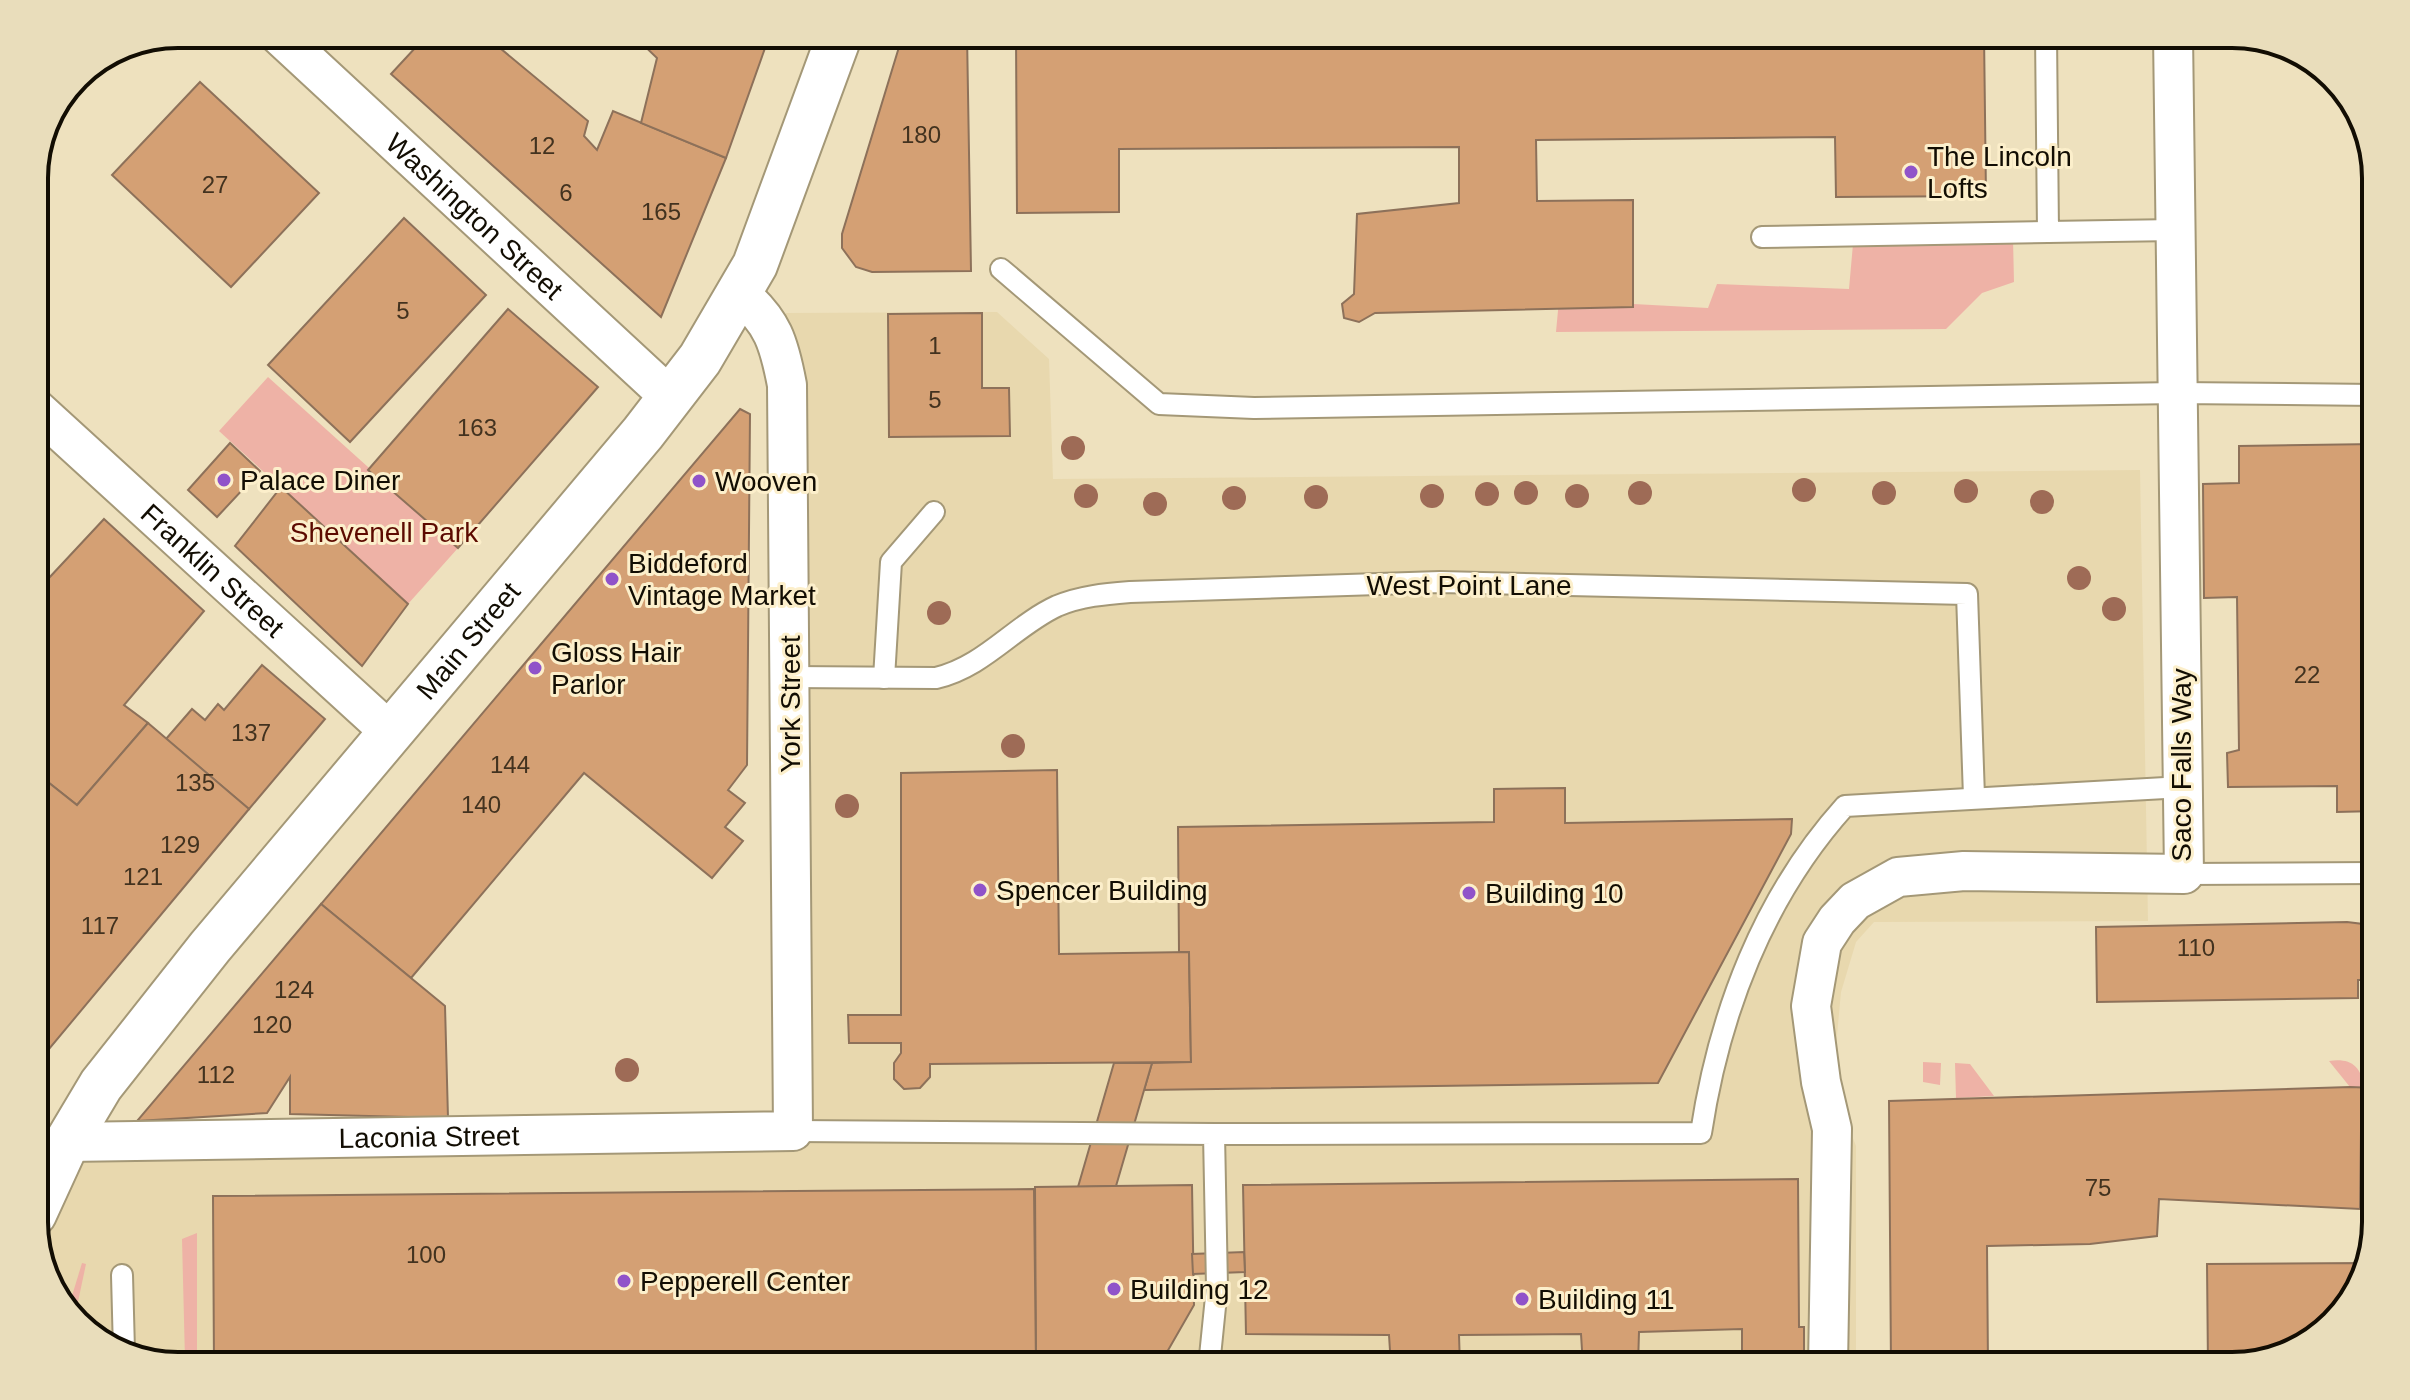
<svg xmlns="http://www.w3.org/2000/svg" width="2410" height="1400" font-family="Helvetica,sans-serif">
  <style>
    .built { fill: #e8d8ae }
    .green { fill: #eeb2a6 }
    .building { fill: #d4a074; stroke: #8d715a; stroke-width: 2 }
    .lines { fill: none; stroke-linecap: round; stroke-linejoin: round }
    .service-casing { stroke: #a49877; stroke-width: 24 }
    .minor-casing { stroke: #a49877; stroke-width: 42 }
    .primary-casing { stroke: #a49877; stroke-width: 48 }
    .service { stroke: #fff; stroke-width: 20 }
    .minor { stroke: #fff; stroke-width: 38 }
    .primary { stroke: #fff; stroke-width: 44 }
    .tree { fill: #9e6b56 }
    .poi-dot { fill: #9053c9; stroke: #fcefcb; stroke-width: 3 }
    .labels { text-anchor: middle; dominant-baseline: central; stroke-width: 6; stroke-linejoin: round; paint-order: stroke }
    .number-label { font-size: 24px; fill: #42321f }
    .poi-label { font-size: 28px; fill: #120d03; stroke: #fcefcb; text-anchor: start }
    .street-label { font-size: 28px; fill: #120d03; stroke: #fcefcb }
    .park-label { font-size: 28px; fill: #5c0a00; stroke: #fcefcb }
    .rim { fill: none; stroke: #120d03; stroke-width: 4 }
  </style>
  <rect width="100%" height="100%" fill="#eee1be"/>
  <path class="built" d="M997 312 1049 359 1053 479 2140 470 2148 921 1874 922 1856 942 1841 992 1834 1068 1840 1105 1856 1146V1366H178L106 1346 54 1294 34 1231 67 1142 793 1130 786 313Z"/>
  <g class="green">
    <path d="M2013 239 2014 282 1982 293 1946 329 1556 332 1559 300 1708 308 1717 284 1849 289 1853 244Z"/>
    <path d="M268 377 458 548 408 604 219 431Z"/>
    <path d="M2329 1061C2350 1058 2361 1065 2364 1088L2350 1087Z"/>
    <path d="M1923 1062 1941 1063 1940 1085 1923 1082Z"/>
    <path d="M1955 1063 1970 1064 1994 1096 1956 1098Z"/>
    <path d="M197 1233V1361L185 1360 182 1239Z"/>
    <path d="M82 1263 86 1264 75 1316 68 1309Z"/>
  </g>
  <g class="building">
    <path d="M428 34H491L489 39 588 121 584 136 597 150 613 111 726 158 661 317 391 74Z"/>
    <path d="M632 34H770L726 158 641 123 657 58Z"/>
    <path d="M903 34H967L971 271 872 272 856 267 842 248V234Z"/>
    <path d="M1016 34H1984L1986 196 1836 197 1835 137 1536 140 1537 201 1633 200V307L1375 313 1359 322 1344 318 1342 304 1354 294 1357 214 1459 203V147L1119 149V212L1017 213Z"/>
    <path d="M200 82 319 193 231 287 112 175Z"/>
    <path d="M404 218 486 295 350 442 268 365Z"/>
    <path d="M508 309 598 387 458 548 368 470Z"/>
    <path d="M982 313V388H1009L1010 436 889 437 888 314Z"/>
    <path d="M740 409 750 414 747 765 728 790 745 803 725 827 743 841 712 878 584 773 411 978 321 904Z"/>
    <path d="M230 443 260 471 217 517 188 490Z"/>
    <path d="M2376 444V811L2337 812V786L2228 787 2227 753 2239 750 2237 597 2204 598 2203 484 2239 483V446Z"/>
    <path d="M281 487 408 604 362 666 235 546Z"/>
    <path d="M104 519 204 611 124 705 148 723 77 805 34 771V594Z"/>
    <path d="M262 665 325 719 249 809 166 739 192 709 205 720 218 704 224 710Z"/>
    <path d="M148 723 249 809 34 1067V771L77 805Z"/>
    <path d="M1057 770 1059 954 1189 952 1191 1062 930 1064V1077L920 1088 904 1089 894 1079V1063L901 1053V1043H849L848 1015H901V773Z"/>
    <path d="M1565 788V823L1792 819 1791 834 1658 1083 1144 1090 1152 1063 1191 1062 1189 952H1179L1178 827 1494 822V789Z"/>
    <path d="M321 904 445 1006 448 1118 290 1114V1077L267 1113 137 1121Z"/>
    <path d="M2347 922 2371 925V980H2358V998L2097 1002 2096 927Z"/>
    <path d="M1114 1063H1152L1116 1186 1078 1187Z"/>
    <path d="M2350 1087 2376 1088V1130L2361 1131 2360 1209 2159 1199 2157 1236 2090 1244 1987 1246 1988 1366H1891L1889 1101Z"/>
    <path d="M1798 1179 1799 1327H1804V1366H1742V1329L1639 1332 1638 1366H1583L1581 1334 1459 1335 1460 1366H1391L1389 1335 1246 1334 1243 1185Z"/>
    <path d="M1192 1185 1194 1305 1159 1366H1036L1035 1187Z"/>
    <path d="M1034 1189 1036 1366H214L213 1196Z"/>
    <path d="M1244 1252 1245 1272 1193 1274 1192 1254Z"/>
    <path d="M2365 1263 2356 1294 2304 1346 2232 1366H2208L2207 1264Z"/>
  </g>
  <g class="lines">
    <defs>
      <g id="service">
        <path d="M2046 34 2048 232 2175 230"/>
        <path d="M1762 237 2048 232"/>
        <path d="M1001 269 1159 404 1254 408 2177 393 2376 395"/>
        <path d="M790 677 936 678C984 667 1014 626 1057 606 1081 596 1105 594 1130 592L1440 582 1967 594 1974 797"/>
        <path d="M884 678 891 562 934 512"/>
        <path d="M2184 874 2376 873"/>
        <path d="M793 1131 1214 1134 1217 1287 1209 1366"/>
        <path d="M1214 1134 1701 1133C1719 1014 1763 897 1845 806L2183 787"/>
        <path d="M122 1275 124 1351"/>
      </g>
      <g id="minor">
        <path id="s1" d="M278 34 671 398"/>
        <path id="s2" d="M34 407 390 732"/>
        <path id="s3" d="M67 1142 793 1131 787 385C779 343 773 322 740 294"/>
        <path d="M1828 1366 1832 1129 1821 1082 1811 1006 1822 943 1837 920 1855 901 1898 877 1964 871 2184 874 2173 34"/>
      </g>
      <g id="primary">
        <path id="s4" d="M34 1214 67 1142 101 1085 210 947 643 433 700 359 755 265 840 34"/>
      </g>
    </defs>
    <use href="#service" class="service-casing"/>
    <use href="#minor" class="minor-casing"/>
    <use href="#primary" class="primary-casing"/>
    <use href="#service" class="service"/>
    <use href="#minor" class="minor"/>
    <use href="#primary" class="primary"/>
  </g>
  <g class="tree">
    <circle cx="1073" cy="448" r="12"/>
    <circle cx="1804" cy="490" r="12"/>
    <circle cx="1966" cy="491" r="12"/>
    <circle cx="1526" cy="493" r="12"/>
    <circle cx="1640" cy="493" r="12"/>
    <circle cx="1884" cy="493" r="12"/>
    <circle cx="1487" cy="494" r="12"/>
    <circle cx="1086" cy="496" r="12"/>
    <circle cx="1432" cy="496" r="12"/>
    <circle cx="1577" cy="496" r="12"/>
    <circle cx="1316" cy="497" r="12"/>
    <circle cx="1234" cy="498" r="12"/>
    <circle cx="2042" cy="502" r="12"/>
    <circle cx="1155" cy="504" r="12"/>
    <circle cx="2079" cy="578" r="12"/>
    <circle cx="2114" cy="609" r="12"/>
    <circle cx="939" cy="613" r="12"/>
    <circle cx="1013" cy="746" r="12"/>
    <circle cx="847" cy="806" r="12"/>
    <circle cx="627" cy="1070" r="12"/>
  </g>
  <g class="poi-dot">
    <circle cx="1911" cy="172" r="8"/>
    <circle cx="224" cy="480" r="8"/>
    <circle cx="699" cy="481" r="8"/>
    <circle cx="612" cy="579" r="8"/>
    <circle cx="535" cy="668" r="8"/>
    <circle cx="980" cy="890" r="8"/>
    <circle cx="1469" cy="893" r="8"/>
    <circle cx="624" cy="1281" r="8"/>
    <circle cx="1114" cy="1289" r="8"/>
    <circle cx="1522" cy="1299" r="8"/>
  </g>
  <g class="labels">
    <g class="number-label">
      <text x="921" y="134">180</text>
      <text x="542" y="145">12</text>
      <text x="215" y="184">27</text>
      <text x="566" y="192">6</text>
      <text x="661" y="211">165</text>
      <text x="403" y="310">5</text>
      <text x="935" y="345">1</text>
      <text x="935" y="399">5</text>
      <text x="477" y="427">163</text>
      <text x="2307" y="674">22</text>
      <text x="251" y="732">137</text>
      <text x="510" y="764">144</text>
      <text x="195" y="782">135</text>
      <text x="481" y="804">140</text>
      <text x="180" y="844">129</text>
      <text x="143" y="876">121</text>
      <text x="100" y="925">117</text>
      <text x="2196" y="947">110</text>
      <text x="294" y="989">124</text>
      <text x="272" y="1024">120</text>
      <text x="216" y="1074">112</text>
      <text x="2098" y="1187">75</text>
      <text x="426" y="1254">100</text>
    </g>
    <g class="poi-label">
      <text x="1927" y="156">The Lincoln<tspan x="1927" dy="32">Lofts</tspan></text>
      <text x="240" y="480">Palace Diner</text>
      <text x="715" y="481">Wooven</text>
      <text x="628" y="563">Biddeford<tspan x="628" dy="32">Vintage Market</tspan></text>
      <text x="551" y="652">Gloss Hair<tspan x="551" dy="32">Parlor</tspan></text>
      <text x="996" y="890">Spencer Building</text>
      <text x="1485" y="893">Building 10</text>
      <text x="640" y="1281">Pepperell Center</text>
      <text x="1130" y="1289">Building 12</text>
      <text x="1538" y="1299">Building 11</text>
    </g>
    <g class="street-label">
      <text stroke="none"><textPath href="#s1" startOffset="268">Washington Street</textPath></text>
      <text stroke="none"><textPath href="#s2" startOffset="242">Franklin Street</textPath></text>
      <text x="1469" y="585">West Point Lane</text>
      <text stroke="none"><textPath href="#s4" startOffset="722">Main Street</textPath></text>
      <text transform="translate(790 704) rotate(-90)">York Street</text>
      <text transform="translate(2181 765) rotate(-90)">Saco Falls Way</text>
      <text stroke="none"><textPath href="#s3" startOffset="362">Laconia Street</textPath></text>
    </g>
    <g class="park-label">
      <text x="384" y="532">Shevenell Park</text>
    </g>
  </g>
  <path d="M0 0H2410V1400H0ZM178 48H2232A130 130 0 0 1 2362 178V1222A130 130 0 0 1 2232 1352H178A130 130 0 0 1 48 1222V178A130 130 0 0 1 178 48Z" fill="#e9ddbb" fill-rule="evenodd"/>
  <path class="rim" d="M178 48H2232A130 130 0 0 1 2362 178V1222A130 130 0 0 1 2232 1352H178A130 130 0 0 1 48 1222V178A130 130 0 0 1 178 48Z"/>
</svg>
